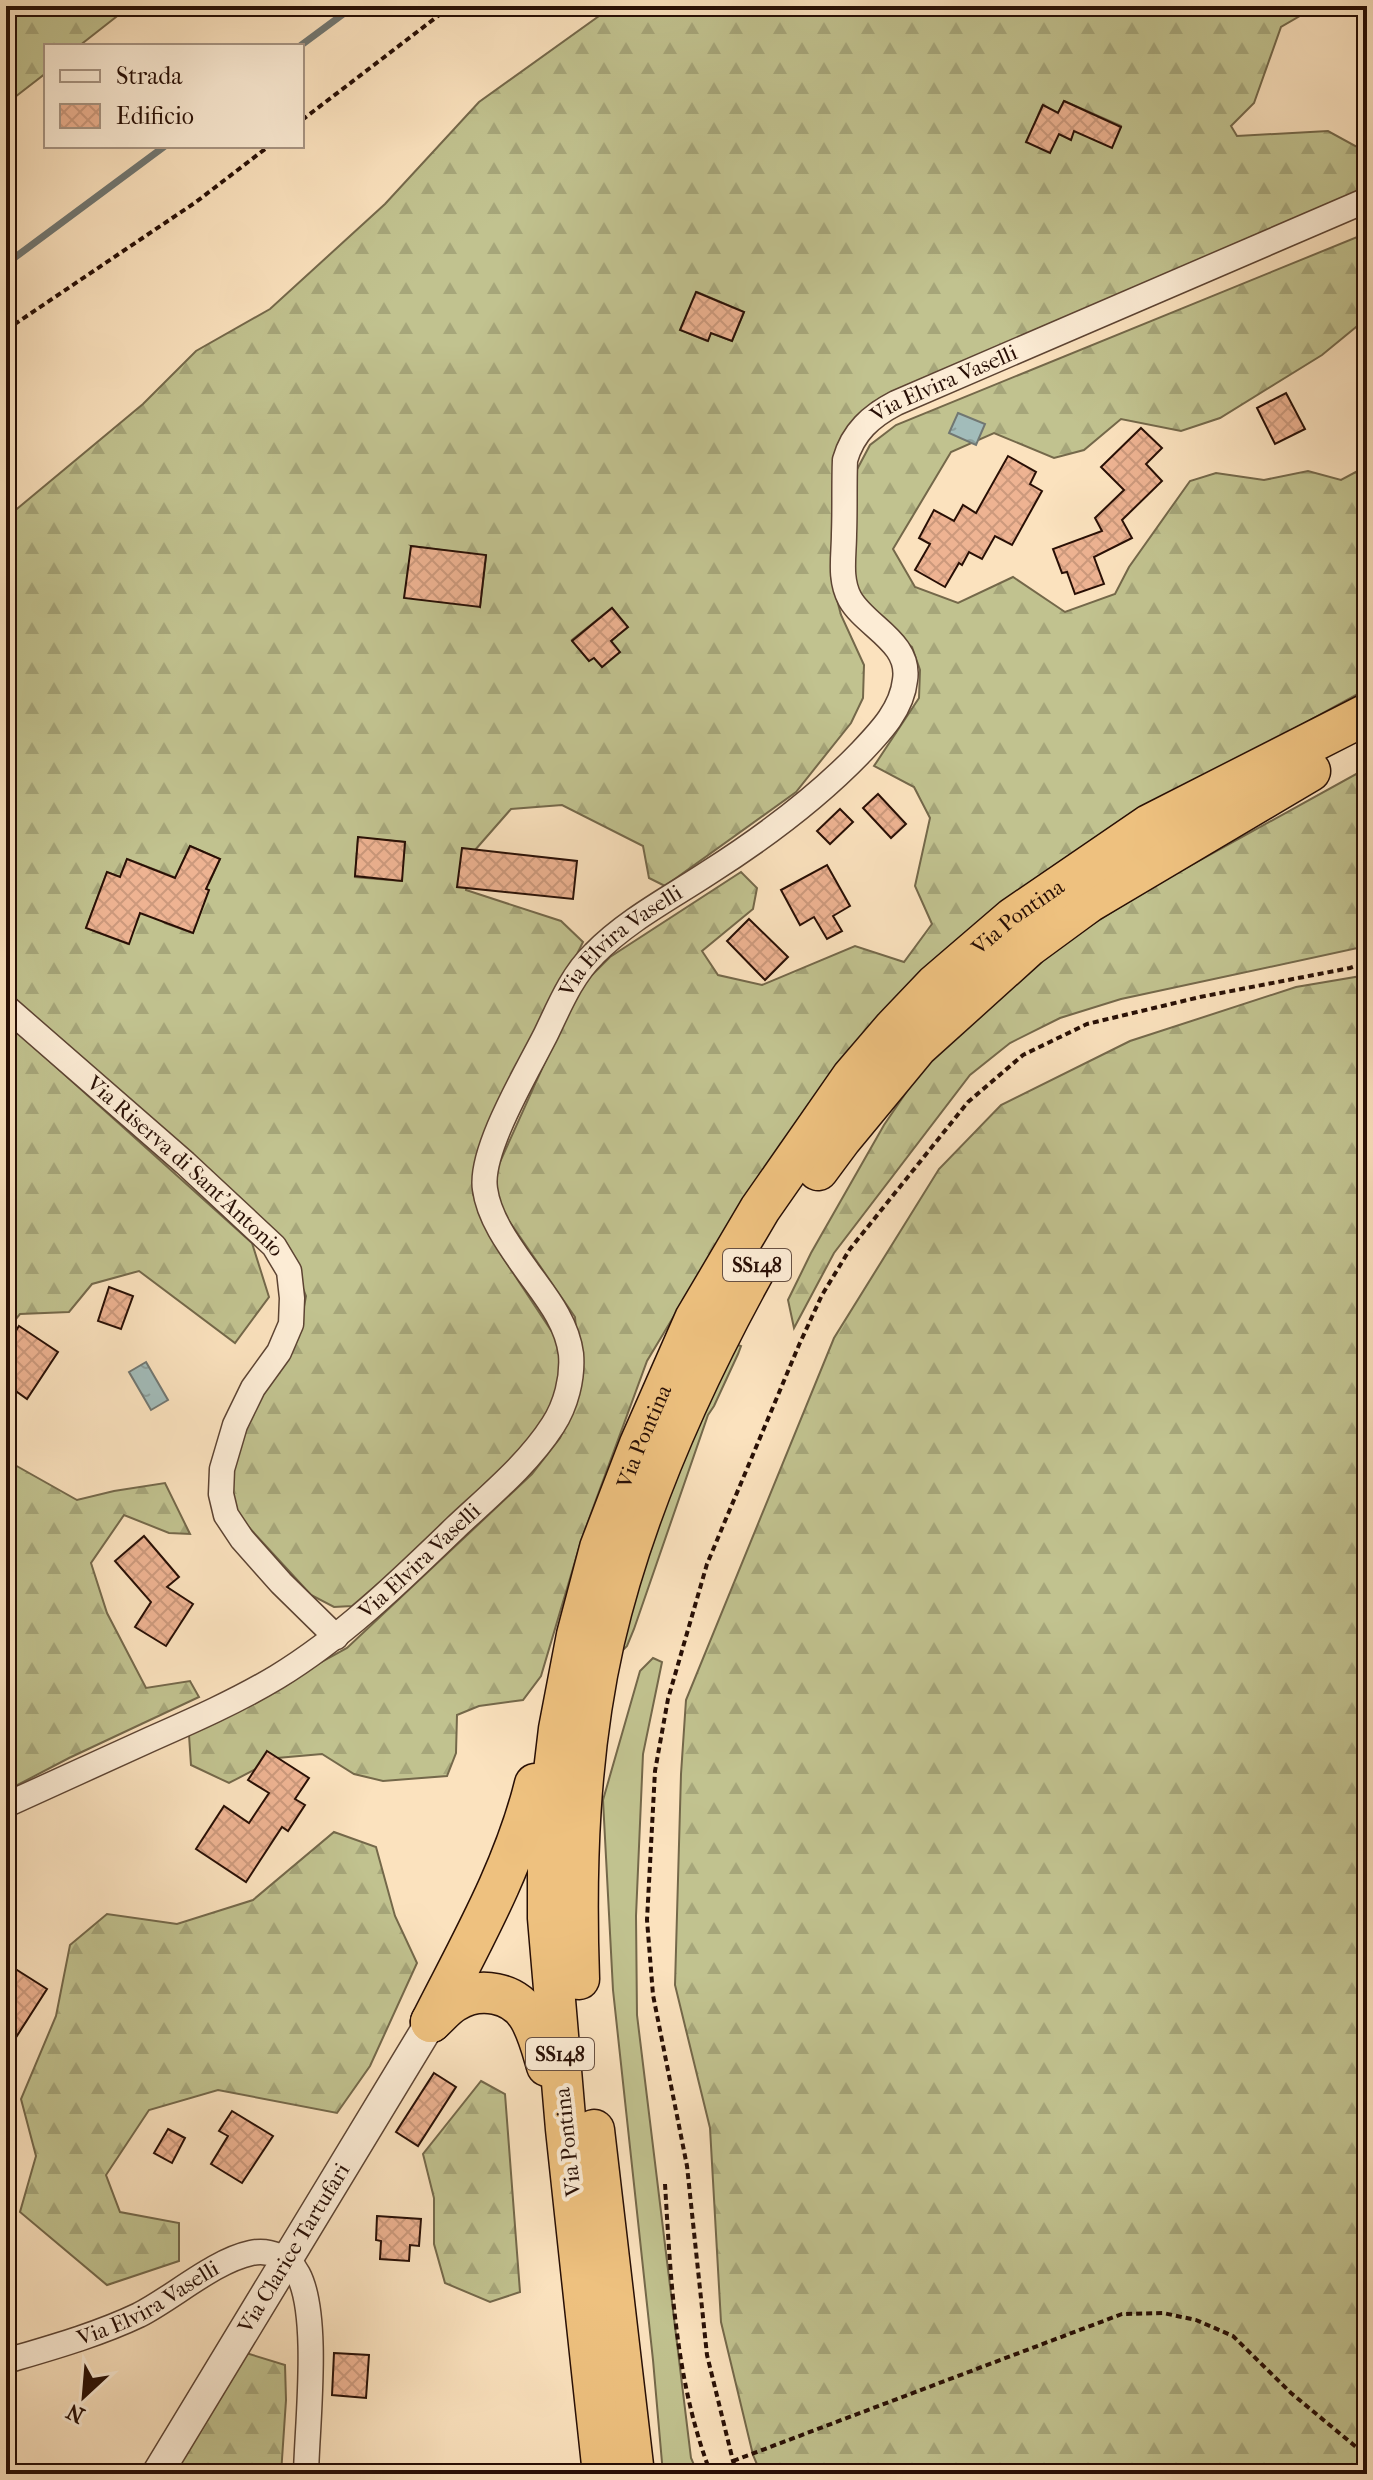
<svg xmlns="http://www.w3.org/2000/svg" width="1373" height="2480" font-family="'IM FELL French Canon',serif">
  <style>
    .grass { fill: #c1c28f; stroke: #74684a; stroke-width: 2 }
    .forest { fill: url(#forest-firs); stroke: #74684a; stroke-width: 2; fill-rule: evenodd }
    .water { fill: url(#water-ripples); stroke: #717772; stroke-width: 2 }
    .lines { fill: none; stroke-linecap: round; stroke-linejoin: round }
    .stream { stroke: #717772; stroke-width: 7 }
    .building { fill: url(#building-cross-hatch); stroke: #280f05; stroke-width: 2 }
    .minor-casing { stroke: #5d4433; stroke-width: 27 }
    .tertiary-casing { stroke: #5d4433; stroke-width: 33 }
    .trunk-casing { stroke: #280f05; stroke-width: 43 }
    .path { stroke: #280f05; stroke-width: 4; stroke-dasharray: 6 4; stroke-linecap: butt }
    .minor { stroke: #fcecd5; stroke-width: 24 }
    .tertiary { stroke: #fcecd5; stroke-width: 30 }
    .trunk { stroke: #eec17f; stroke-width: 40 }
    .labels { text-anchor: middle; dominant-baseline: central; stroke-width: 8; stroke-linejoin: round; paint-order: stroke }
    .shield { fill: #fcecd5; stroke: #685143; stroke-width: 2 }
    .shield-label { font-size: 20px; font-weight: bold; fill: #280f05 }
    .street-label { font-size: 22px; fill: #280f05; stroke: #fcecd5 }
  </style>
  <defs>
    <pattern id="forest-firs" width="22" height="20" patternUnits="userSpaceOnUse" patternTransform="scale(2)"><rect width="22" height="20" fill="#c1c28f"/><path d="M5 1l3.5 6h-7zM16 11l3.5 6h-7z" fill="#a6a67a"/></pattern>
    <pattern id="water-ripples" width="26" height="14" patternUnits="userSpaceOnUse" patternTransform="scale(2)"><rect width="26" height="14" fill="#a2bcba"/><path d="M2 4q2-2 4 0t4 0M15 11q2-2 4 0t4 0" fill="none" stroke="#8ca09e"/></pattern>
    <pattern id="building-cross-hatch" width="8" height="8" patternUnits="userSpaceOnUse" patternTransform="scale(2)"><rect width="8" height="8" fill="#eeb392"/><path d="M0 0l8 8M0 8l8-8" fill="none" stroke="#cc997c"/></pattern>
  </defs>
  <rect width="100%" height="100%" fill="#fbe2be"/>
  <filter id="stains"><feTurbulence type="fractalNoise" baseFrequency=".0025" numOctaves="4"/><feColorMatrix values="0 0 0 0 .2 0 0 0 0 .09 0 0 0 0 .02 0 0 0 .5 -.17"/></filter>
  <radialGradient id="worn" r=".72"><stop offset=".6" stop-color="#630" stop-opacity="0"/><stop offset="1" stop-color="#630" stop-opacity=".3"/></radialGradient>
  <g class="grass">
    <path d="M738 1345 741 1346 738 1354 714 1406 708 1415 634 1629 627 1646 621 1652 649 1530 722 1368Z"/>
    <path d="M653 1658 662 1662 643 1754 636 1916 637 2015 691 2458 698 2474H663L653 2360 613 1990 603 1800 640 1671Z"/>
  </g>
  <g class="forest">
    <path d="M6 6H130L79 46H46V73L6 104Z"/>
    <path d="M613 6H918L926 14 933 6H1317L1281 27 1254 103 1231 126 1237 136 1328 131 1359 148 1367 163V190L873 402 850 425 836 460 831 577 841 615 864 665 863 698 851 723 796 792 665 886 649 878 643 846 562 805 511 809 468 858 466 890 561 921 583 942 481 1148 473 1194 500 1253 558 1341 562 1375 557 1401 540 1431 399 1566 352 1606 334 1607 311 1595 233 1510 228 1482 236 1440 299 1333 306 1296 295 1268 268 1228 6 993V518L143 404 196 351 270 309 385 204 479 102ZM1064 101 1121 126V127L1074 131 1070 139 1059 134 1027 142 1042 106 1058 113ZM697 292 744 312 732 341 711 333 707 341 681 330ZM411 546 486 556 480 607ZM612 608 627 627 589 661 572 640ZM358 838 405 842 401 881 355 877ZM190 846 220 859 209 883 179 870ZM127 859 208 890 193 933 165 923 143 906 128 944 86 928 107 872 120 877Z"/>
    <path d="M1367 233V318L1322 355 1220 418 1181 431 1121 419 1084 450 1054 458 994 433 951 452 893 549 915 587 958 603 1013 577 1065 612 1115 594 1129 567 1190 481 1216 473 1264 480 1308 471 1341 480 1367 466V689L1124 822 743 1201 647 1361 582 1538 541 1676 523 1700 479 1706 457 1715 456 1753 447 1776 383 1781 354 1774 322 1754 277 1758 229 1783 191 1765 189 1735 347 1648 532 1474 560 1438 573 1410 580 1377 575 1317 494 1199 495 1173 578 989 610 957 741 872 757 888 753 909 702 951 718 975 762 985 855 946 904 962 932 924 915 886 930 818 914 787 874 766 919 698 920 670 912 647 861 604 848 584 853 477 870 445 896 425Z"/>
    <path d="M1367 768V946L1121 999 1060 1018 1010 1043 970 1075 834 1253 794 1328 788 1300 811 1253 884 1125 937 1047 1025 967 1155 885Z"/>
    <path d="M1367 975V2474H761L753 2455 721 2322 710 2128 675 1985 681 1774 686 1700 834 1338 939 1169 1001 1105 1130 1041 1296 987Z"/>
    <path d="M6 1022 252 1243 269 1297 235 1343 139 1271 92 1284 69 1312 20 1314 6 1331Z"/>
    <path d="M6 1460 77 1500 114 1491 165 1483 190 1534 169 1533 124 1515 91 1563 107 1613 146 1688 190 1681 199 1697 69 1758 6 1791Z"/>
    <path d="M334 1832 376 1847 395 1916 417 1963 370 2066 337 2113 218 2090 149 2110 106 2175 120 2212 179 2223V2261L107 2285 20 2212 36 2156 21 2099 56 2016 70 1945 107 1914 177 1924 253 1900Z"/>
    <path d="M481 2081 505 2094 520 2292 490 2302 445 2283 434 2244V2198L423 2154Z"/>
    <path d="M246 2353 285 2365 286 2400 281 2474H170Z"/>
  </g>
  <g class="water">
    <path d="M958 413 985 424 976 445 949 433Z"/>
    <path d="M146 1362 168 1400 151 1410 129 1372Z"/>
  </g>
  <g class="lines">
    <g class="stream">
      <path d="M300 46 354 6"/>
      <path d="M6 264 165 146"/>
    </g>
  </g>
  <g class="building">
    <path d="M1064 101 1121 127 1112 148 1074 131 1071 140 1059 134 1050 153 1026 142 1043 105 1058 113Z"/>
    <path d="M696 292 744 312 732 341 711 333 708 341 680 330Z"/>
    <path d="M1286 393 1305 429 1275 444 1257 408Z"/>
    <path d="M1141 428 1162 448 1146 464 1162 481 1122 520 1132 538 1094 557 1104 584 1075 594 1067 572 1062 573 1053 549 1102 531 1095 518 1124 490 1101 467Z"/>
    <path d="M1008 456 1036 472 1030 484 1042 491 1012 545 995 536 982 559 969 552 962 565 959 563 945 587 915 570 930 544 919 538 934 510 954 521 963 505 976 513Z"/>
    <path d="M411 546 486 555 480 607 404 598Z"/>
    <path d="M612 608 628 627 611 641 620 652 602 667 594 658 589 661 572 641Z"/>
    <path d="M878 794 906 824 891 838 863 808Z"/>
    <path d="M840 809 853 822 830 844 817 831Z"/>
    <path d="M358 837 405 842 402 881 355 876Z"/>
    <path d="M190 846 220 859 206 889 209 890 193 933 140 913 129 944 86 928 107 872 120 877 127 859 175 878Z"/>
    <path d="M462 848 577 861 573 899 457 887Z"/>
    <path d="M827 865 850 906 833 916 842 931 827 939 814 917 800 925 781 890Z"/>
    <path d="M749 919 788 957 765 980 727 941Z"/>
    <path d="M109 1287 133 1296 121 1329 98 1321Z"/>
    <path d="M19 1326 58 1352 27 1399 17 1392 6 1408V1346Z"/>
    <path d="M144 1536 179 1577 167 1587 193 1604 166 1646 135 1627 151 1602 115 1561Z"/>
    <path d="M267 1751 309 1778 295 1799 305 1805 288 1831 282 1827 246 1882 196 1849 224 1806 249 1823 269 1793 248 1780Z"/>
    <path d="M6 1963 47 1989 6 2053Z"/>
    <path d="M434 2073 456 2087 418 2146 396 2132Z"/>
    <path d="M232 2111 273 2136 242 2183 211 2164 228 2136 219 2131Z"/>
    <path d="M168 2129 185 2138 172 2163 154 2153Z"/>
    <path d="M377 2216 421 2219 419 2246 410 2245 409 2261 380 2259 381 2241 376 2240Z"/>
    <path d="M334 2353 369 2355 366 2398 332 2395Z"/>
  </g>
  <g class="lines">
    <defs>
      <g id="minor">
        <path id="s1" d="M6 1007 185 1163 274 1246 289 1271 292 1298 291 1324 279 1352 253 1388 235 1425 222 1469 221 1494 226 1515 242 1539 281 1583 336 1637"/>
        <path id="s2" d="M6 1805C54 1783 103 1761 151 1739 194 1720 237 1701 277 1677 344 1636 400 1581 456 1527 490 1495 528 1464 553 1425 566 1405 573 1378 571 1354 567 1322 546 1297 528 1272 511 1248 489 1219 485 1189 479 1151 528 1070 546 1034 559 1007 572 975 594 954 626 921 670 898 708 873 763 838 817 798 862 751 881 731 902 709 905 680 911 642 866 627 850 599 839 579 844 556 844 534 845 509 844 485 845 460 853 432 871 416 896 403L1367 200"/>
        <path id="s3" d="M6 2361C50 2348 97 2335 139 2315 174 2297 214 2261 251 2253 269 2249 289 2257 298 2274 320 2315 307 2425 306 2474"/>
      </g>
      <g id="tertiary">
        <path id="s4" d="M157 2474 431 2022"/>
      </g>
      <g id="trunk">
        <path d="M818 1170 841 1139 917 1047 1029 946 1089 902 1310 771"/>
        <path d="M579 1979C575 1866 579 1752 604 1641 634 1512 690 1387 754 1271"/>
        <path d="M431 2022C470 1945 514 1869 535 1784"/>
        <path d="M431 2022C439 2015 446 2006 455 2001 480 1986 514 1992 529 2017 538 2032 542 2049 547 2066"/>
        <path d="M594 2130 634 2474"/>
        <path id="s5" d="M603 2474 566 2129 548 1918V1822L559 1729 577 1635 600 1548 640 1444 695 1319 760 1209 852 1077 894 1028 935 985 1013 918 1149 825 1367 714"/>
      </g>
    </defs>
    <use href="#minor" class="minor-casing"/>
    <use href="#tertiary" class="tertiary-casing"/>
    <use href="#trunk" class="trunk-casing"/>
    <g class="path">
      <path d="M302 120 451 6"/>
      <path d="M6 330 196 202 269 146"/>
      <path d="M665 2184C671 2282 675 2381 711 2474"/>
      <path d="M733 2461 1122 2314 1163 2313 1196 2320 1233 2336 1291 2393 1367 2456"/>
      <path d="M738 2474 733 2461 707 2355 687 2166 653 1995 647 1920 655 1771 668 1699 707 1564 799 1345 822 1295 850 1249 968 1102 1023 1055 1087 1024 1200 997 1350 968 1367 962"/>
    </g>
    <use href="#minor" class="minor"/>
    <use href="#tertiary" class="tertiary"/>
    <use href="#trunk" class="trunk"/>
  </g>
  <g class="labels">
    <g class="shield">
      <rect x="723" y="1249" width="68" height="32" rx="6"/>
      <rect x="526" y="2038" width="68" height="32" rx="6"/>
    </g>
    <g class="shield-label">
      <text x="757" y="1265">SS148</text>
      <text x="560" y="2054">SS148</text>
    </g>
    <g class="street-label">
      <text stroke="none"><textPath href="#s2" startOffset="1994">Via Elvira Vaselli</textPath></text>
      <text stroke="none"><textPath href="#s5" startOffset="1702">Via Pontina</textPath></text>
      <text stroke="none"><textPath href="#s2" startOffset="1228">Via Elvira Vaselli</textPath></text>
      <text stroke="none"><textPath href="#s1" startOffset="240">Via Riserva di Sant'Antonio</textPath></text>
      <text stroke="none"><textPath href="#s5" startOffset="1054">Via Pontina</textPath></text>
      <text stroke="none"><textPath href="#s2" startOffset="484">Via Elvira Vaselli</textPath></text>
      <text transform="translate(568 2142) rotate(-96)">Via Pontina</text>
      <text stroke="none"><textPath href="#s4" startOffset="264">Via Clarice Tartufari</textPath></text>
      <text stroke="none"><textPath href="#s3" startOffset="154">Via Elvira Vaselli</textPath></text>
    </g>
  </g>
  <rect width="1373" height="2480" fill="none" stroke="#fbe2be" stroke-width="32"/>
  <rect x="8" y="8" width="1357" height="2464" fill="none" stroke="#280f05" stroke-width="4"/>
  <rect x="16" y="16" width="1341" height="2448" fill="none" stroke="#280f05" stroke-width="2"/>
  <rect x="44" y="44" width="260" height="104" fill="#fcecd5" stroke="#a79482" stroke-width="2"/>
  <rect x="60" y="70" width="40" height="12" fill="#fcecd5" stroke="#a79482" stroke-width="2"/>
  <text x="116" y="84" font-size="24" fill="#280f05">Strada</text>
  <rect x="60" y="104" width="40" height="24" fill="url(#building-cross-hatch)" stroke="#a79482" stroke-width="2"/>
  <text x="116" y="124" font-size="24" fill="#280f05">Edificio</text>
  <g transform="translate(84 2396) rotate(206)" stroke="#fcecd5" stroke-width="6" paint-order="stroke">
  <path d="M0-6L14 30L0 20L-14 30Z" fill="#280f05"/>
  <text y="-12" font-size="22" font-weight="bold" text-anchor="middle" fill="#280f05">N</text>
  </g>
  <rect width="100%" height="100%" filter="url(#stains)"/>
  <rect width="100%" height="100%" fill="url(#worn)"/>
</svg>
